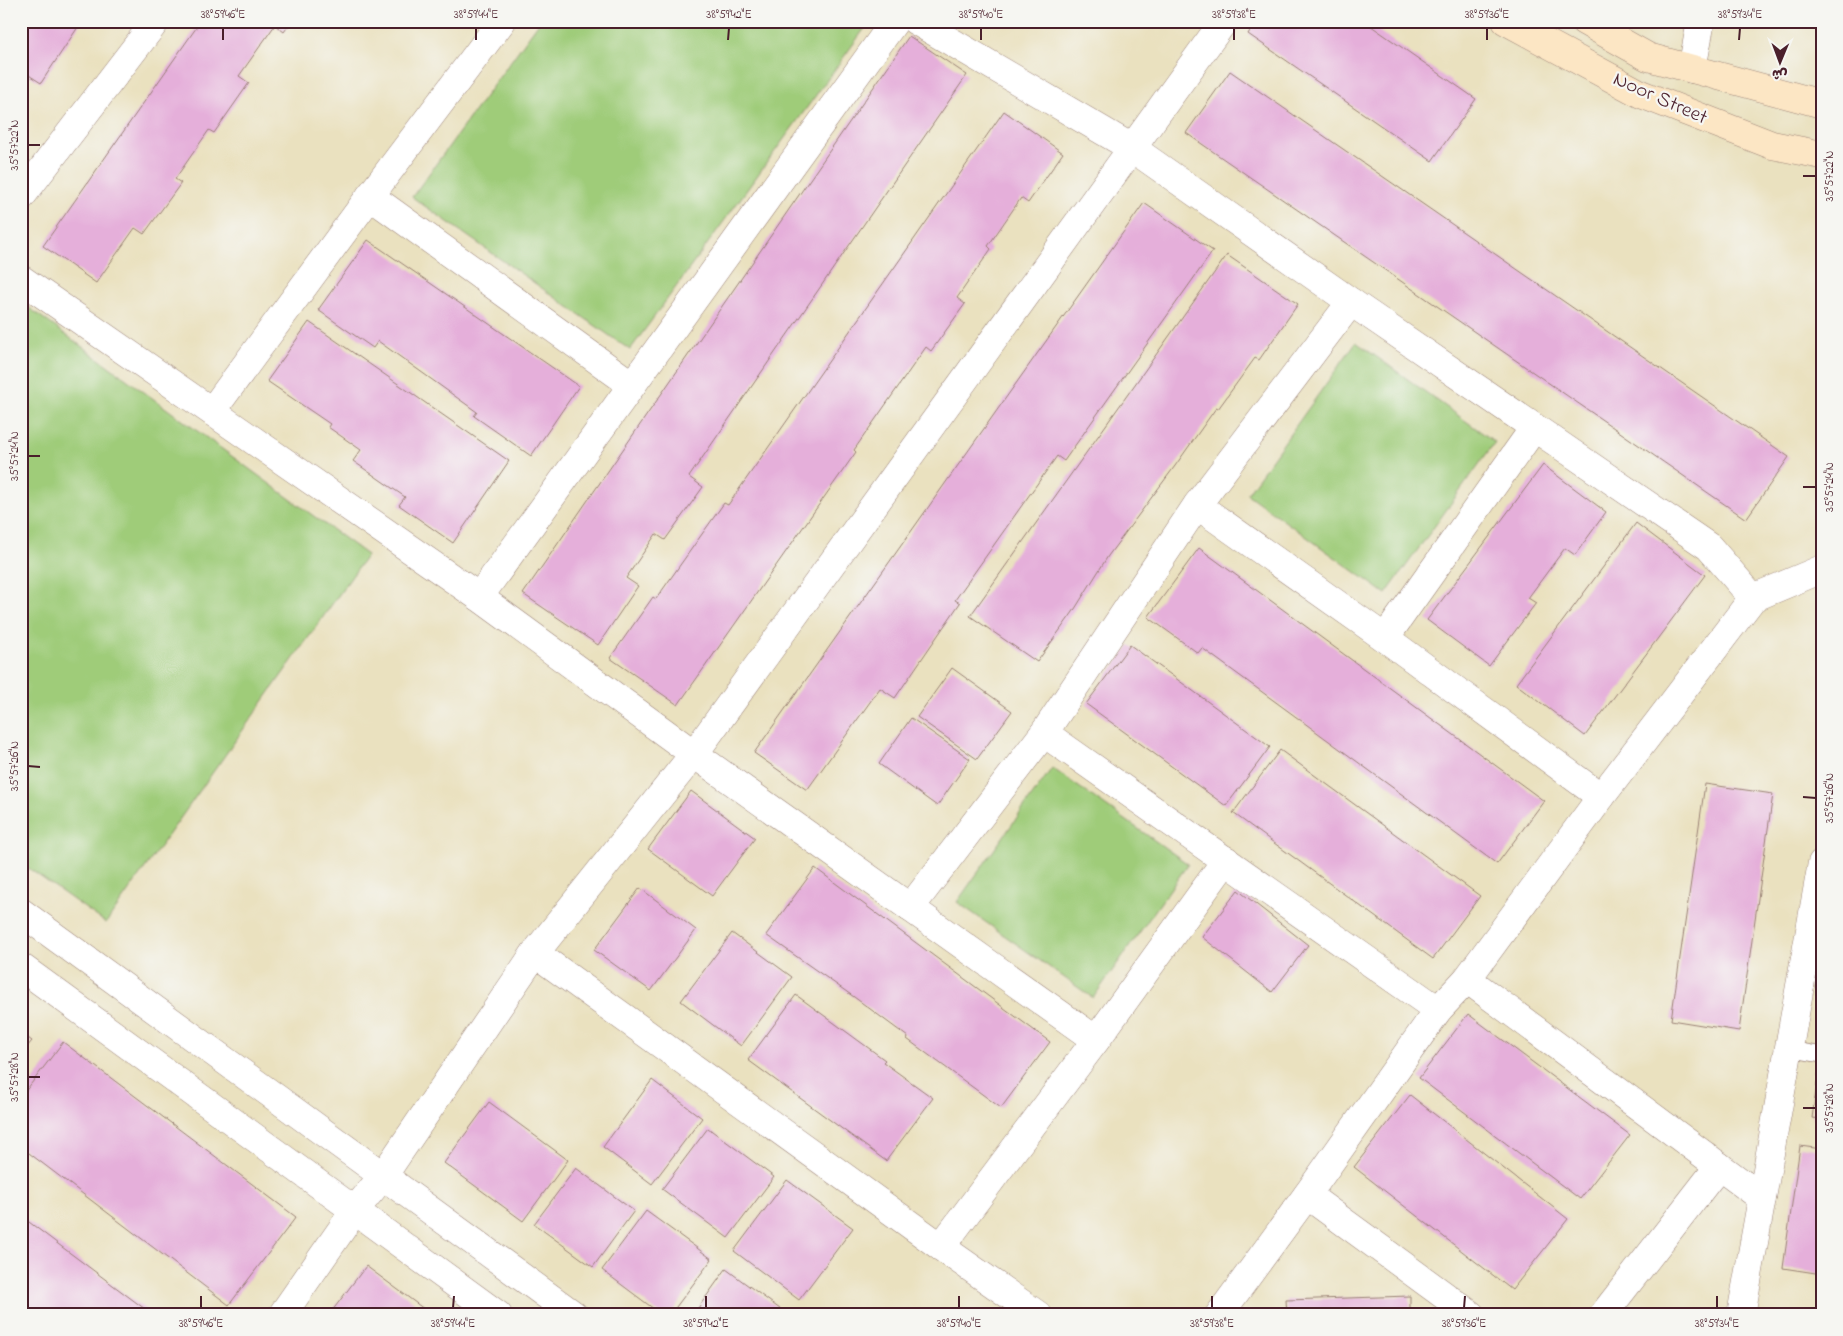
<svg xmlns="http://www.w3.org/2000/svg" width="1843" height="1336" font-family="'Indie Flower','Playpen Sans Arabic',sans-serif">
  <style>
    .green { fill: #9fcc79; stroke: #747652 }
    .building { fill: #e5afda }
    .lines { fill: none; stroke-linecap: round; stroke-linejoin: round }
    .service-casing { stroke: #9a8075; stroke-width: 17 }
    .minor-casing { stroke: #9a8075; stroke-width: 29 }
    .tertiary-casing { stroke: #9a8075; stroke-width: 29 }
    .secondary-casing { stroke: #9a8075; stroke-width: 29 }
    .service { stroke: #fff; stroke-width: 15 }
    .minor { stroke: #fff; stroke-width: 28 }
    .tertiary { stroke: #fff; stroke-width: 28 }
    .secondary { stroke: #fce6c4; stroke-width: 28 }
    .ticks { fill: none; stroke: #4a1f2b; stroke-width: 2 }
    .labels { text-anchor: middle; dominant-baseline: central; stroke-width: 4.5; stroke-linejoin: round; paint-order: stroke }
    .street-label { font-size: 21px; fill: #4a1f2b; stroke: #f6f6f2 }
    .neatline { fill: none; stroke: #4a1f2b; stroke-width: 2 }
    .ticks-label { font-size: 12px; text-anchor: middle; fill: #4a1f2b }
  </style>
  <rect width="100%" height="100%" fill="#f6f6f2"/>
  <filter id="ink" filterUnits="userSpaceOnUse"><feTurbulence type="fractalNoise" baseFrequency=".02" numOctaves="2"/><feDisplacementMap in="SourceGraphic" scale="10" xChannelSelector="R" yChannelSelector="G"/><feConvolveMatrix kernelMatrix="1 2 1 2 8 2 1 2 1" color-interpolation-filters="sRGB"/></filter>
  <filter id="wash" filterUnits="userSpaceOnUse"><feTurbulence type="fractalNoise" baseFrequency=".0096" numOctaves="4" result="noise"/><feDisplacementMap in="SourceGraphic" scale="20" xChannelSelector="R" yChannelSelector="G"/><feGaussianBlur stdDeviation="1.12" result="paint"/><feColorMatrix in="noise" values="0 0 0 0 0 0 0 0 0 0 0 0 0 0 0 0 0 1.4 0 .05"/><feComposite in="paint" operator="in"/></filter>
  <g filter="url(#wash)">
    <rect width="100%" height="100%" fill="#eae1bf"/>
    <g class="green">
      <path d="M540 21H853L865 28 630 350 412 197Z"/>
      <path d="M21 302 367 555 106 923 21 863Z"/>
      <path d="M1356 342 1495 442 1386 594 1247 494Z"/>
      <path d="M1052 768 1188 864 1093 998 957 902Z"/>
    </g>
    <g id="blocks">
      <g class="building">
        <path d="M21 21H82L41 83 21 70Z"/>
        <path d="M201 21H292L284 32 275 25 239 76 249 83 214 133 209 130 175 179 181 183 144 234 135 228 96 283 43 246Z"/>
        <path d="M1256 21H1364L1476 99 1432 161 1248 34Z"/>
        <path d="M909 36 967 75 689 477 703 487 665 540 656 534 626 578 638 586 598 645 523 594Z"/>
        <path d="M1230 71 1789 457 1746 519 1186 133Z"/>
        <path d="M1004 111 1063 153 1028 203 1021 198 988 246 991 249 957 298 965 304 931 351 926 347 854 450 856 452 678 705 610 658 653 597 656 599 724 503 728 505Z"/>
        <path d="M1144 203 1213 251 1064 461 1057 456 1025 501 955 600 960 603 895 698 880 688 807 790 754 753Z"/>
        <path d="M368 240 579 386 531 456 474 416 477 412 378 341 373 348 318 310Z"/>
        <path d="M1227 255 1298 304 1259 360 1255 358 1218 409 1216 408 1175 466 1108 556 1073 612 1037 662 970 616Z"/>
        <path d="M309 322 509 461 453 543 399 505 405 497 353 461 361 450 328 427 330 424 267 381Z"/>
        <path d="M1543 465 1606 512 1575 555 1565 548 1528 598 1536 603 1489 666 1427 620Z"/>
        <path d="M1636 523 1705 575 1585 736 1516 684Z"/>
        <path d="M1199 548 1544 801 1497 864 1202 648 1198 653 1148 617Z"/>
        <path d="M1130 645 1270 747 1226 806 1086 704Z"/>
        <path d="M952 668 1012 711 977 759 917 717Z"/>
        <path d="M911 718 970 759 937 806 879 764Z"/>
        <path d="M1280 750 1480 896 1433 959 1233 813Z"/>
        <path d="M1705 784 1773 794 1739 1031 1671 1020Z"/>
        <path d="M691 791 755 838 712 896 648 849Z"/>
        <path d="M815 868 1050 1042 1001 1108 907 1039 908 1037 854 997 766 935Z"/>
        <path d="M640 888 696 930 651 991 594 950Z"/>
        <path d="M1238 890 1308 945 1272 992 1202 937Z"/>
        <path d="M732 933 792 977 741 1046 681 1001Z"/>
        <path d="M796 995 885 1060 883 1062 933 1098 886 1161 748 1060Z"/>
        <path d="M1468 1014 1630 1135 1580 1199 1419 1078Z"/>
        <path d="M1821 1019H1822V1032L1819 1031Z"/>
        <path d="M21 1033 32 1041 21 1054Z"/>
        <path d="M63 1042 296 1217 229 1305 21 1147V1097Z"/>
        <path d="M1820 1063 1822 1064V1119L1812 1118Z"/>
        <path d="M652 1080 702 1118 652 1184 603 1147Z"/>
        <path d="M1410 1095 1568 1219 1512 1290 1354 1167Z"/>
        <path d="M489 1102 568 1160 523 1221 444 1163Z"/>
        <path d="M708 1128 774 1177 728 1238 662 1189Z"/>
        <path d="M1800 1146 1822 1149V1274L1783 1268Z"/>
        <path d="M576 1168 634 1211 593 1267 534 1224Z"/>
        <path d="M787 1180 853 1228 799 1300 734 1251Z"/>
        <path d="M646 1211 712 1259 670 1315H662L602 1270Z"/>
        <path d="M21 1216 58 1244 153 1315H21Z"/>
        <path d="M366 1266 432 1315H329Z"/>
        <path d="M726 1269 788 1315H693Z"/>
        <path d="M1410 1296V1315H1287L1286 1300Z"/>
      </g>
    </g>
  </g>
  <g filter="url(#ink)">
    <use href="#blocks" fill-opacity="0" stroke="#9a8075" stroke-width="1"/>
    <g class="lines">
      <defs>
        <path id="service" d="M1789 1049 1822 1055"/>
        <g id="minor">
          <path d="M916 21 1132 148 1351 302 1709 547 1753 598"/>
          <path d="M1692 69 1701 21"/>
          <path d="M370 196 632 385"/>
          <path d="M21 197 156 21"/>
          <path d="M21 279 479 597 694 754 1096 1040"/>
          <path d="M212 411 370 196 502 21"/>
          <path d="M1197 505 1385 638 1601 797"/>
          <path d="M479 597 895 21"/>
          <path d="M1385 638 1534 428"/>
          <path d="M1044 733 1438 1010"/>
          <path d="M910 908 1044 733 1197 505 1351 302"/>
          <path d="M535 953 941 1247 1038 1315"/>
          <path d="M1467 979 1762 1198"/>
          <path d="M1307 1195 1471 1315"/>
          <path d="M941 1247 1096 1040 1226 860"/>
          <path d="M282 1315 355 1210 383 1176 535 953 694 754 1224 21"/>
          <path d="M1219 1315 1307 1195 1438 1010 1467 979 1601 797 1753 598 1822 569"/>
          <path d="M1603 1315 1719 1166"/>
          <path d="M1741 1315 1822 863"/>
        </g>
        <g id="tertiary">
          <path d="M21 912 574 1315"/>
          <path d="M21 967 498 1315"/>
        </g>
        <g id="secondary">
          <path d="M1506 21 1641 94 1772 145 1822 155"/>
          <path d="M1584 21 1648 57 1822 104"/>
        </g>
      </defs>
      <use href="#service" class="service-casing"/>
      <use href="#minor" class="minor-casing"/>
      <use href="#tertiary" class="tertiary-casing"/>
      <use href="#secondary" class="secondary-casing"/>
      <use href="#service" class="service"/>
      <use href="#minor" class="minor"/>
      <use href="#tertiary" class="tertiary"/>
      <use href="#secondary" class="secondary"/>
    </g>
  </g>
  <path class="ticks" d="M223 40V28M476 40V28M728 40 729 28M981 40V28M1234 40V28M1487 40V28M1739 40 1740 28M28 145H40M1803 176H1816M28 456H40M1803 487H1816M28 766 40 767M1803 797 1816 798M28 1077H40M1803 1108H1816M201 1308V1296M453 1308 454 1296M706 1308V1296M959 1308V1296M1212 1308V1296M1464 1308 1465 1296M1717 1308V1296"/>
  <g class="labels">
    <g class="street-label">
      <text transform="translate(1660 99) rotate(24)">Noor Street</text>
    </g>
  </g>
  <rect width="1843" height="1336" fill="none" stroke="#f6f6f2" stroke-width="55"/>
  <g transform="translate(1780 62) rotate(181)" stroke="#f6f6f2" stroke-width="4" paint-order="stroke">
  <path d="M0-4L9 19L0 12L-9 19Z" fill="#4a1f2b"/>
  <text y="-8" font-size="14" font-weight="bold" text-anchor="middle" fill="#4a1f2b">ش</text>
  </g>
  <rect x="28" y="28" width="1788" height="1280" class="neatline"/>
  <g class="ticks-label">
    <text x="223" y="18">38°59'46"E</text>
    <text x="476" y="18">38°59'44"E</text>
    <text x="729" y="18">38°59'42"E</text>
    <text x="981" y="18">38°59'40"E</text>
    <text x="1234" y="18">38°59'38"E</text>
    <text x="1487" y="18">38°59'36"E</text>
    <text x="1740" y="18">38°59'34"E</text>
    <text transform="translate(14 145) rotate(-90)" y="4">35°57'22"N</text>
    <text transform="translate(1829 176) rotate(-90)" y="4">35°57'22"N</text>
    <text transform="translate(14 456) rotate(-90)" y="4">35°57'24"N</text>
    <text transform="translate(1829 487) rotate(-90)" y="4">35°57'24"N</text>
    <text transform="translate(14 766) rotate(-90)" y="4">35°57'26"N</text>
    <text transform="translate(1829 798) rotate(-90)" y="4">35°57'26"N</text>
    <text transform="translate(14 1077) rotate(-90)" y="4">35°57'28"N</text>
    <text transform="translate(1829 1108) rotate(-90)" y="4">35°57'28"N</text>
    <text x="201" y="1327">38°59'46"E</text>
    <text x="453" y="1327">38°59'44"E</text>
    <text x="706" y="1327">38°59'42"E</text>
    <text x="959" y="1327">38°59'40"E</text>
    <text x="1212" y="1327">38°59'38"E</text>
    <text x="1464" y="1327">38°59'36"E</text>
    <text x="1717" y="1327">38°59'34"E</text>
  </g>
</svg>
